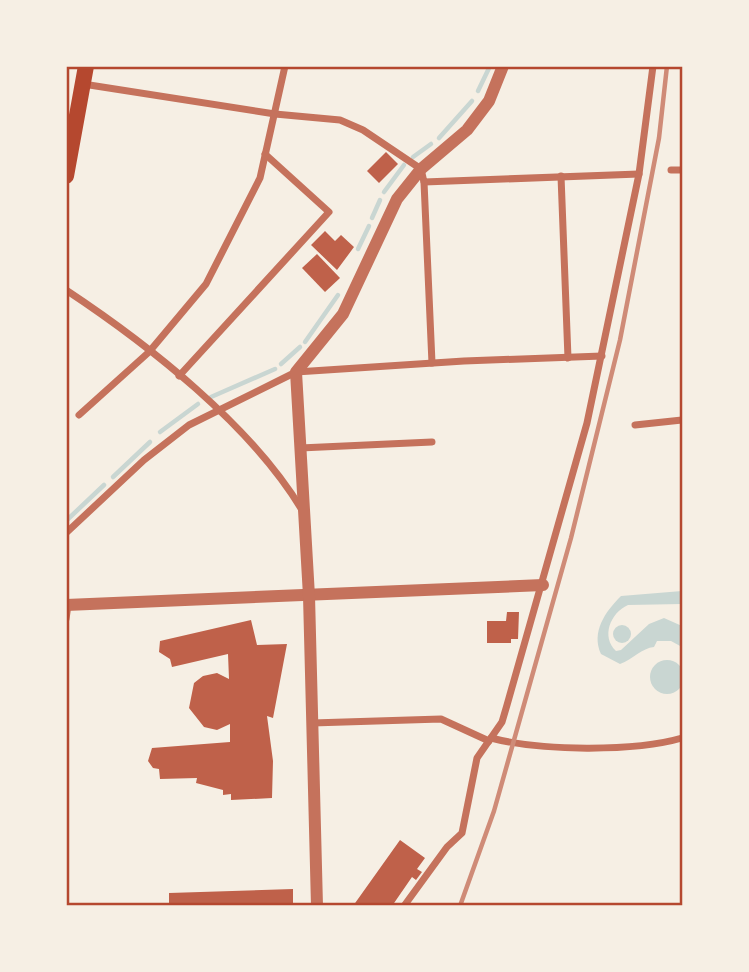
<svg xmlns="http://www.w3.org/2000/svg" width="749" height="972" font-family="'Archivo Narrow',sans-serif">
  <style>
    .water { fill: #c9d6d2 }
    .lines { fill: none; stroke-linecap: round; stroke-linejoin: round }
    .stream { stroke: #c9d6d2; stroke-width: 4.5 }
    .building { fill: #bf614a }
    .minor { stroke: #c5725c; stroke-width: 7 }
    .tertiary { stroke: #c5725c; stroke-width: 12 }
    .trunk { stroke: #b5482f; stroke-width: 16 }
    .rail { stroke: #cf8b77; stroke-width: 4.5 }
    .neatline { fill: none; stroke: #b5482f; stroke-width: 2.5 }
  </style>
  <rect width="100%" height="100%" fill="#f6efe4"/>
  <g class="water">
    <path d="M682 591V604L628 605C610 613 601 637 616 651L621 650 649 624 664 618 682 626V647L671 641H657L654 647C642 648 633 659 620 664L601 654C591 632 605 612 621 596Z"/>
    <circle cx="622" cy="634" r="9"/>
    <circle cx="667" cy="677" r="17"/>
  </g>
  <g class="lines">
    <g class="stream">
      <path d="M478 91 490 66"/>
      <path d="M439 138 472 101"/>
      <path d="M413 157 431 144"/>
      <path d="M384 192 404 165"/>
      <path d="M372 218 380 200"/>
      <path d="M358 249 369 226"/>
      <path d="M305 342 338 295"/>
      <path d="M281 364 300 347"/>
      <path d="M211 397 275 369"/>
      <path d="M160 432 198 404"/>
      <path d="M113 477 150 442"/>
      <path d="M67 520 104 485"/>
    </g>
  </g>
  <g class="building">
    <path d="M386 152 398 164 379 183 367 171Z"/>
    <path d="M325 231 335 241 341 235 354 247 337 270 311 245Z"/>
    <path d="M317 254 340 278 325 292 302 268Z"/>
    <path d="M507 612H519L518 639H511V643H487V621H506Z"/>
    <path d="M251 620 257 645 287 644 273 718 267 716 273 761 272 798 231 800V794L223 795V790L196 783 197 778 160 779 159 769 153 768 148 761 152 748 230 742V724L217 730 204 727 189 708 194 683 203 676 217 673 229 679 228 654 172 667 170 659 159 652 160 641Z"/>
    <path d="M400 840 425 858 417 869 422 872 416 880 412 877 392 906H353Z"/>
    <path d="M293 889V906H169V893Z"/>
  </g>
  <g class="lines">
    <g class="minor">
      <path d="M83 84 275 114 340 120 363 130 421 169 424 182 639 174"/>
      <path d="M671 170H682"/>
      <path d="M561 176 568 358"/>
      <path d="M424 182 432 363"/>
      <path d="M66 290C149 345 251 425 302 510"/>
      <path d="M179 376 329 212 265 154"/>
      <path d="M79 415 149 352 206 284 260 178 285 66"/>
      <path d="M635 425 682 420"/>
      <path d="M300 448 432 442"/>
      <path d="M66 533 144 460 189 425 296 372 464 361 602 356"/>
      <path d="M66 619 68 605"/>
      <path d="M312 723 441 719 489 741"/>
      <path d="M491 738C540 751 634 752 682 738"/>
      <path d="M404 906 447 847 462 833 477 758 502 722 507 705 587 423 639 174 653 66"/>
    </g>
    <g class="tertiary">
      <path d="M66 605 543 585"/>
      <path d="M317 906 309 596 296 372 343 314 397 199 421 169 467 130 489 101 503 66"/>
    </g>
    <path class="trunk" d="M66 176 86 66"/>
    <path class="rail" d="M460 906 494 811 571 538 620 340 659 138 667 66"/>
  </g>
  <rect width="749" height="972" fill="none" stroke="#f6efe4" stroke-width="136"/>
  <rect x="68" y="68" width="613" height="836" class="neatline"/>
</svg>
